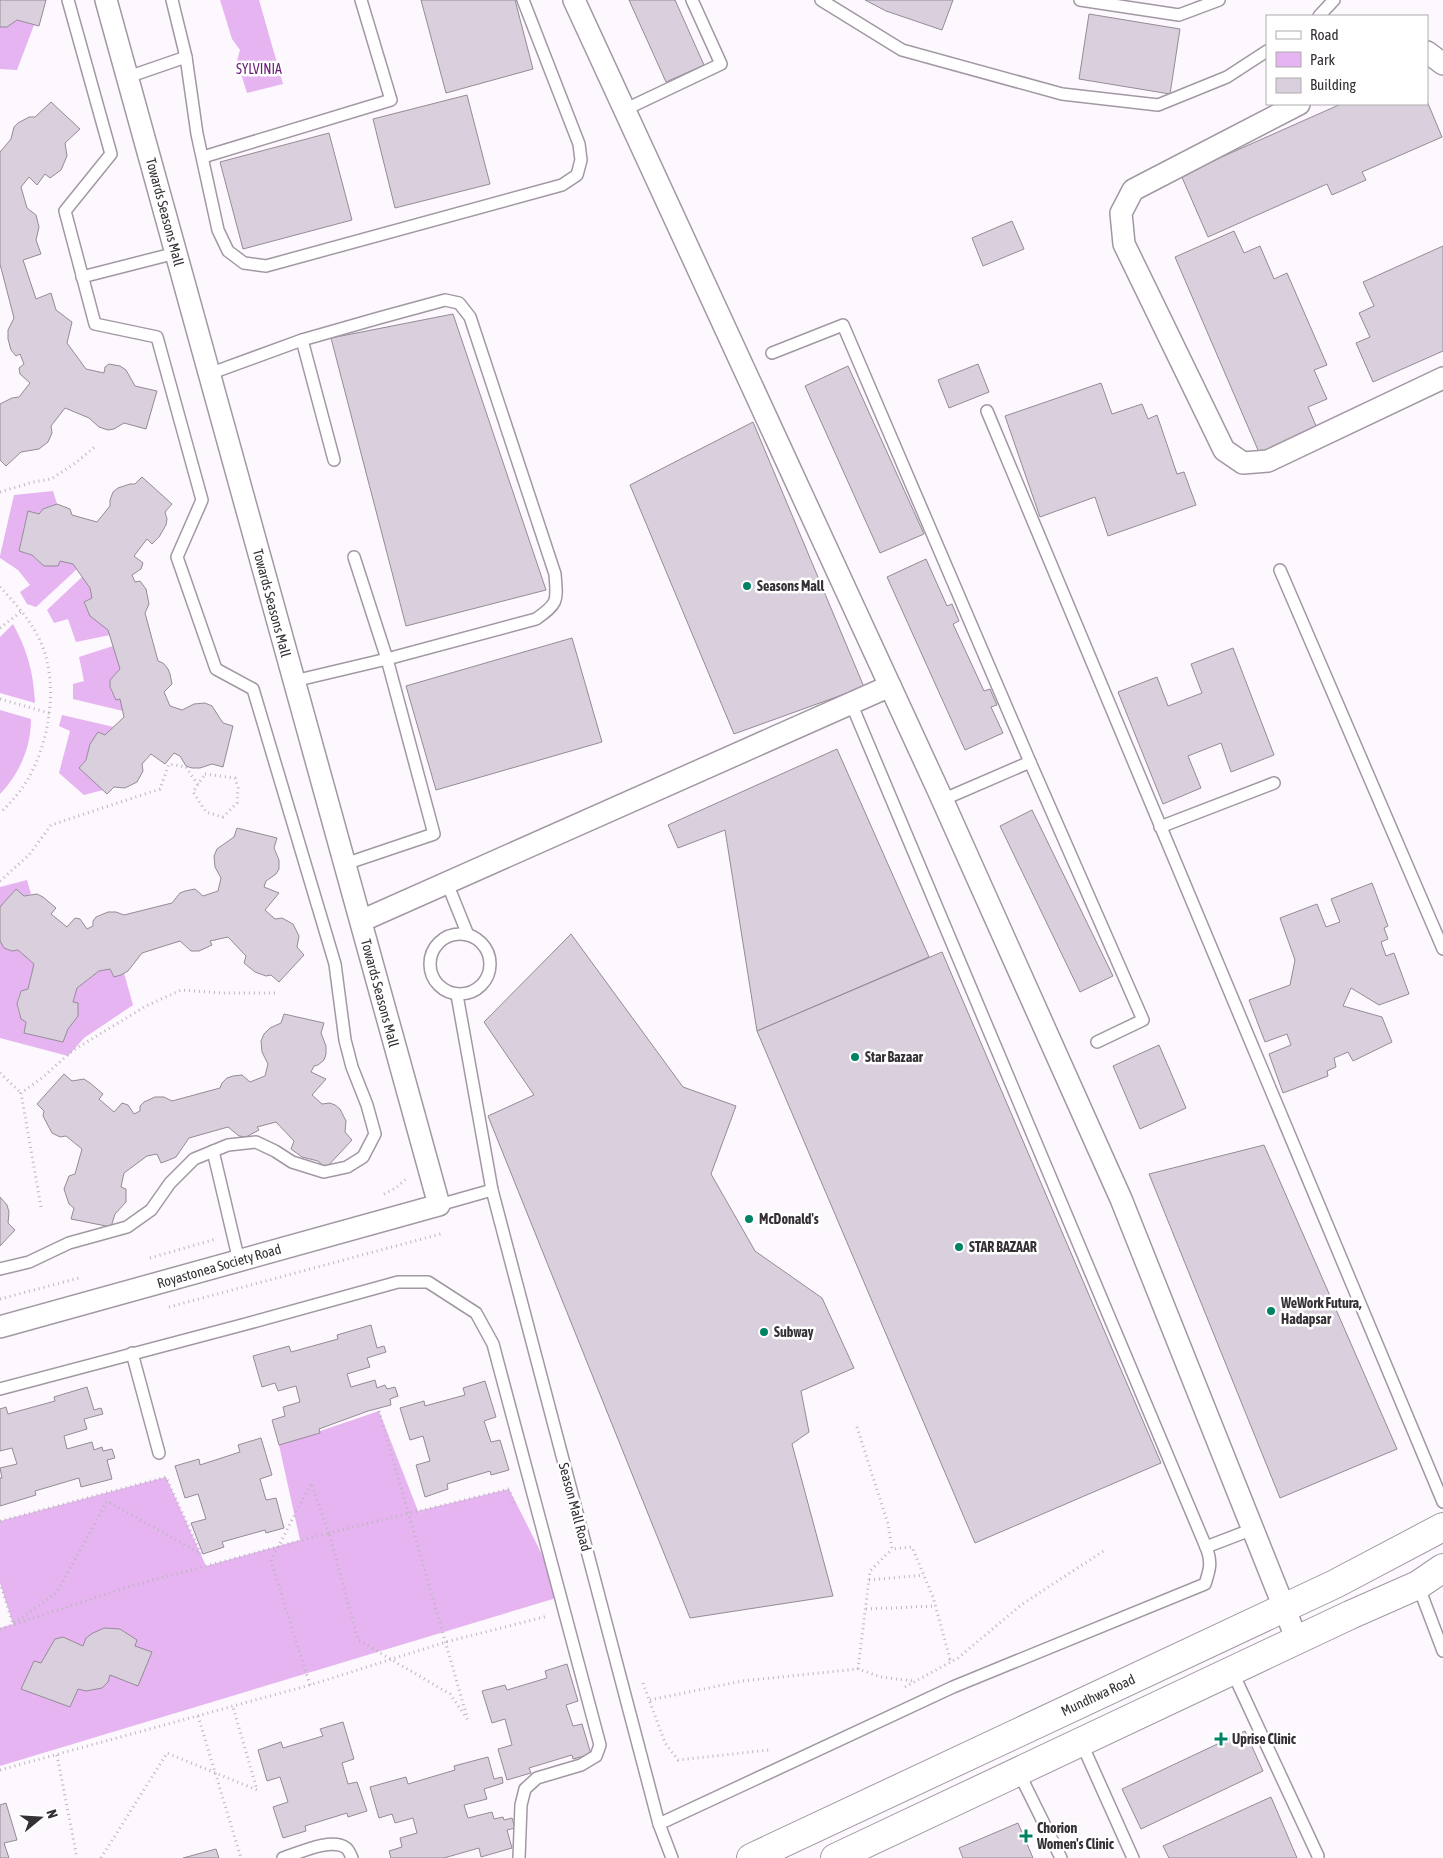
<svg xmlns="http://www.w3.org/2000/svg" width="1443" height="1858" font-family="'Asap Condensed',sans-serif">
  <style>
    .green { fill: #e5b4f1 }
    .building { fill: #dad0dd; stroke: #948b97 }
    .lines { fill: none; stroke-linecap: round; stroke-linejoin: round }
    .lane-casing { stroke: #a298a4; stroke-width: 14 }
    .street-casing { stroke: #a298a4; stroke-width: 24 }
    .highway-casing { stroke: #a298a4; stroke-width: 30 }
    .path { stroke: #bbb6bc; stroke-width: 3; stroke-dasharray: 1 4; stroke-linecap: butt }
    .lane { stroke: #fff; stroke-width: 11 }
    .street { stroke: #fff; stroke-width: 21 }
    .highway { stroke: #fff; stroke-width: 28 }
    .poi-dot { fill: #008365; stroke: #fff; stroke-width: 2 }
    .labels { text-anchor: middle; dominant-baseline: central; stroke-width: 5; stroke-linejoin: round; paint-order: stroke }
    .park-label { font-size: 14px; fill: #691e7a; stroke: #fff }
    .street-label { font-size: 14px; fill: #343035; stroke: #fff }
    .poi-label { font-size: 14px; font-weight: bold; fill: #343035; stroke: #fff; text-anchor: start }
  </style>
  <rect width="100%" height="100%" fill="#fdf7fe"/>
  <g class="green">
    <path d="M220 0H259L283 84 247 93 237 61 240 50 232 39Z"/>
    <path d="M17 20 34 25 17 70 0 69V27H7Z"/>
    <path d="M53 491 57 504 43 509 39 514 28 511 19 551 32 555 44 566H57L60 561 73 564 77 569 36 607 27 604 20 592 30 585 18 570 0 558V556L14 495Z"/>
    <path d="M82 577 90 588 92 598 84 602C90 623 105 620 110 635L76 642 68 619 54 623 47 610Z"/>
    <path d="M13 624C28 652 33 672 35 703L0 693V637Z"/>
    <path d="M113 646 120 669C108 682 107 684 116 700L120 699 123 711 73 699V684L84 681 79 657Z"/>
    <path d="M0 710 31 719C31 748 19 774 0 794Z"/>
    <path d="M62 715 114 727 105 735 98 733 90 744 86 760 79 768 103 790 84 795 59 773 70 731 59 726Z"/>
    <path d="M27 880 31 894 24 896 16 889 0 907V887Z"/>
    <path d="M0 941C5 948 9 952 18 950L34 964 28 989 21 991C15 1002 16 1015 26 1022L24 1033 63 1042 68 1029 78 1016V1004L73 1002 77 988 99 971 110 969 114 977 124 973 133 1005 84 1038 68 1056 0 1038Z"/>
    <path d="M379 1411 418 1511 509 1489 563 1596 0 1766V1628L13 1624 0 1583V1521L166 1477 206 1566 300 1540 279 1445Z"/>
  </g>
  <g class="building">
    <path d="M0 0H46L39 26 17 20 7 27H0Z"/>
    <path d="M421 0H515L533 69 446 93Z"/>
    <path d="M629 0H675L704 65 666 82Z"/>
    <path d="M865 0H953L942 30 886 11Z"/>
    <path d="M1089 14 1180 29 1170 94 1079 79Z"/>
    <path d="M467 95 490 184 395 208 373 119Z"/>
    <path d="M1427 101 1442 137 1362 172 1366 180 1332 195 1327 184 1208 237 1181 175 1341 104H1427Z"/>
    <path d="M51 102 80 129 65 143 67 156 61 170 50 178 45 174 37 185 29 177 21 187 27 208 36 215 39 227 36 240 41 254 23 260 36 299 51 293 56 310 72 322 67 343 86 369 104 373 105 367 109 364 120 366 126 370 135 386 157 391 146 429 124 423 114 429 108 430 99 427 89 418 65 408 51 426 52 433 48 442 39 449 21 452 6 466 0 460V404L12 398 19 397 30 383 20 374 19 368 24 364 20 354 16 356 11 350 8 339V330L14 318 0 264V152L11 139 14 127 18 123 29 117H35Z"/>
    <path d="M329 133 352 220 243 249 220 162Z"/>
    <path d="M1012 221 1024 249 983 266 972 238Z"/>
    <path d="M1234 231 1244 253 1260 246 1274 279 1287 273 1327 365 1314 370 1327 399 1308 407 1319 433 1261 457 1175 257Z"/>
    <path d="M1443 246V351L1373 382 1356 343 1370 337 1359 313 1374 306 1363 282Z"/>
    <path d="M453 314 546 590 406 626 331 338Z"/>
    <path d="M978 364 989 392 949 408 938 380Z"/>
    <path d="M848 366 924 534 880 553 805 386Z"/>
    <path d="M1101 383 1112 414 1142 404 1148 419 1157 415 1177 474 1184 472 1196 505 1108 536 1095 497 1040 517 1005 416Z"/>
    <path d="M753 422 864 687 734 734 630 485Z"/>
    <path d="M142 477 172 504 165 512 167 519 166 525 159 537 152 544 147 539 134 556 143 563 141 569 132 575 135 582 140 581 146 589 149 604 145 613 158 661 163 663 168 669 170 674 172 684 164 692 170 706 182 710 194 704 205 703 212 706 223 723 233 726 223 767 212 764 200 768H192L186 766 180 756 174 753 165 764 151 754 142 764 143 771 137 782 125 788 114 787 107 794 79 768 86 760 90 744 98 732 105 735 124 717 120 699 116 700 110 687V680L120 669 108 630 90 616 84 602 92 598 90 588 73 564 60 561 58 566H44L32 555 19 551 28 511 39 514 43 509 57 504 70 509 72 515 97 522 110 506V500L113 492 118 488 130 484H135Z"/>
    <path d="M926 559 947 606 952 604 959 621 953 624 984 691 990 689 997 705 991 707 1003 733 965 750 887 577Z"/>
    <path d="M572 638 602 742 436 790 406 686Z"/>
    <path d="M1233 648 1274 755 1231 772 1221 743 1188 756 1201 788 1163 804 1118 692 1157 677 1168 706 1202 693 1191 664Z"/>
    <path d="M837 749 929 957 757 1031 725 830 678 848 668 825Z"/>
    <path d="M1032 810 1113 976 1080 992 1000 826Z"/>
    <path d="M237 828 277 838 274 848 279 860V869L276 874 266 881 264 887 279 893 265 910 275 919 282 918 293 924 299 936 297 947 304 955 279 982 271 975 266 976 255 972 244 963 246 956 228 937 210 941 212 945 199 951H191L180 941 142 953 128 971 121 975 114 977 110 969 99 971 77 988 73 1002 78 1003V1016L68 1029 63 1042 24 1033 26 1022 21 1019 17 1004 21 991 28 989 34 964 18 950 12 951 4 948 0 941V907L16 889 24 896 37 894 43 897 56 908 51 914 67 927 75 918 80 919 87 929 93 926V921L96 917 108 912H116L124 915 172 903 180 893 185 891 195 889 203 896 218 891 221 878 215 867 214 856 217 849 234 837Z"/>
    <path d="M1372 883 1388 926 1384 928 1388 939 1381 942 1386 956 1394 953 1409 994 1379 1005 1351 988 1343 1006 1382 1017 1392 1042 1353 1061 1348 1052 1334 1058 1336 1067 1327 1071 1328 1076 1283 1093 1269 1054 1291 1045 1287 1034 1265 1042 1249 1000 1290 985 1295 960 1280 918 1317 904 1326 927 1340 922 1331 899Z"/>
    <path d="M571 934 683 1087 736 1106 711 1174 755 1251 822 1298 854 1368 801 1391 809 1432 792 1444 833 1596 690 1618 488 1116 534 1095 484 1022Z"/>
    <path d="M942 952 1161 1463 975 1543 757 1031Z"/>
    <path d="M284 1014 324 1023 321 1033 326 1046V1054L324 1060 318 1065 314 1066 311 1072 326 1079 312 1095 322 1104 330 1103 335 1105 340 1109 346 1121 345 1132 352 1140 326 1168 318 1161 302 1157 291 1149 294 1141 276 1122 257 1127 259 1130 246 1137 239 1136 228 1127 189 1138 176 1157 169 1160 161 1163 157 1154 147 1156 124 1173 121 1187 126 1189V1202L115 1214 111 1227 71 1219 74 1208 69 1204 64 1189 69 1176 75 1174 82 1149 66 1136 60 1137 52 1133 43 1116 44 1111 37 1104 64 1074 72 1081 84 1079 90 1083 103 1094 99 1099 114 1112 122 1103 128 1105 134 1114 140 1111V1106L144 1102 155 1097H164L172 1101 220 1088 222 1083 227 1078 233 1076 242 1075 250 1082 265 1076 268 1064 262 1052 261 1041 264 1034 270 1028 281 1023Z"/>
    <path d="M1159 1045 1186 1108 1140 1129 1113 1066Z"/>
    <path d="M1264 1145 1397 1449 1280 1498 1149 1174Z"/>
    <path d="M0 1197 7 1205 9 1212 8 1223 15 1230 0 1246Z"/>
    <path d="M371 1325 377 1348 384 1346 386 1352 367 1358 370 1367 347 1374 351 1387 375 1380 377 1388 385 1385 387 1389 395 1387 398 1396 390 1399 391 1405 368 1411 319 1429 320 1433 279 1445 272 1420 285 1416 283 1407 300 1402 296 1386 278 1391 275 1383 262 1387 253 1356 289 1346 291 1352 338 1339 337 1335Z"/>
    <path d="M485 1381 496 1417 484 1421 491 1442 500 1440 509 1470 491 1475 490 1471 447 1484 448 1489 425 1497 416 1465 430 1461 423 1436 410 1440 400 1408 424 1401 425 1406 465 1395 463 1388Z"/>
    <path d="M87 1387 94 1410 101 1408 103 1414 84 1419 87 1429 64 1436 67 1449 92 1442 94 1450 102 1447 103 1451 112 1449 115 1458 107 1460 112 1479 81 1487 79 1478 35 1491 36 1495 0 1506V1478H2L0 1468 17 1464 12 1448 0 1451V1409L6 1407 8 1414 55 1401 54 1397Z"/>
    <path d="M261 1438 272 1475 260 1479 266 1500 276 1498 284 1528 266 1533 265 1530 222 1542 224 1547 203 1554 191 1523 206 1519 198 1494 185 1498 175 1466 199 1459 200 1465 240 1452 238 1445Z"/>
    <path d="M104 1628 120 1629 137 1640 135 1646 152 1652 138 1686 110 1675 108 1682 102 1688 86 1691 78 1689 70 1707 21 1689 34 1661 41 1663 55 1639 63 1637 83 1646 86 1638 93 1633Z"/>
    <path d="M567 1664 578 1701 566 1705 573 1726 582 1724 591 1754 573 1759 572 1755 529 1768 531 1773 507 1780 498 1749 512 1745 505 1719 492 1723 482 1691 505 1685 507 1690 547 1678 545 1671Z"/>
    <path d="M343 1722 354 1759 342 1763 348 1784 357 1782 367 1811 348 1817 347 1813 305 1826 306 1831 283 1838 273 1807 288 1802 280 1777 267 1781 258 1750 281 1742 283 1748 323 1736 320 1729Z"/>
    <path d="M1245 1731 1263 1771 1141 1829 1122 1789Z"/>
    <path d="M488 1757 494 1779 502 1777 503 1783 484 1789 487 1799 464 1805 468 1818 492 1812 494 1819 503 1817 504 1820 512 1818 515 1828 507 1830 512 1848 481 1857 479 1848 444 1858H391L389 1851 402 1847 400 1838 417 1833 413 1818 395 1823 392 1814 379 1818 370 1787 406 1777 408 1784 455 1770 454 1766Z"/>
    <path d="M1271 1797 1297 1858H1169L1163 1846Z"/>
    <path d="M6 1803 17 1840 4 1843 9 1858H0V1805Z"/>
    <path d="M1018 1823 1033 1858H963L959 1848Z"/>
    <path d="M216 1849 219 1858H183Z"/>
  </g>
  <g class="lines">
    <defs>
      <g id="lane">
        <path d="M172 0 186 57 197 134 218 230 228 251 244 263 266 266 562 185 577 175 581 160 579 144 523 0"/>
        <path d="M821 0 902 50 1062 94 1158 105 1227 77 1267 51"/>
        <path d="M1080 0 1179 15 1219 0"/>
        <path d="M1319 16 1334 0"/>
        <path d="M128 77 186 57"/>
        <path d="M624 110 721 64 692 0"/>
        <path d="M203 157 391 100 361 0"/>
        <path d="M82 277 176 253"/>
        <path d="M302 340 334 460"/>
        <path d="M772 353 843 325 1030 762 942 800"/>
        <path d="M209 374 302 340 379 318 445 300 459 303 470 317 555 574C557 601 559 603 536 619L387 659 434 834 345 864"/>
        <path d="M987 411 1443 1502"/>
        <path d="M1280 570 1443 949"/>
        <path d="M294 681 387 659 354 557"/>
        <path d="M851 703 1206 1547"/>
        <path d="M1030 762 1143 1020 1097 1042"/>
        <path d="M1160 827 1274 783"/>
        <path d="M447 883 468 935"/>
        <circle cx="460" cy="964" r="30"/>
        <path d="M457 995 492 1190 659 1824 672 1858"/>
        <path d="M213 1151 239 1261"/>
        <path d="M439 1205 492 1190"/>
        <path d="M0 1269 29 1262 69 1243 127 1227 151 1210 170 1183 194 1159 228 1145 256 1142 275 1151 292 1162 324 1172 347 1167 363 1157 375 1134 367 1105 352 1067 345 1040 335 964 253 689 216 669 177 557 202 500 157 337 95 324 65 211 111 154 68 0"/>
        <path d="M132 1353 159 1453"/>
        <path d="M0 1389 242 1325 398 1282H428L476 1313 493 1344 600 1745 596 1756 581 1765 537 1778 525 1789 521 1805 519 1858"/>
        <path d="M1418 1585 1443 1651"/>
        <path d="M1232 1671 1318 1856"/>
        <path d="M1081 1742 1133 1858"/>
        <path d="M1018 1771 1061 1858"/>
        <path d="M659 1824 953 1687 1205 1584C1210 1569 1212 1562 1206 1547L1253 1529"/>
        <path d="M283 1858C299 1853 332 1837 346 1848 349 1850 350 1854 352 1858"/>
      </g>
      <g id="street">
        <path d="M574 0 938 790 1121 1199 1297 1640"/>
        <path d="M1427 52 1443 64"/>
        <path d="M1299 104 1133 190 1121 213 1124 244 1224 450 1243 463 1268 461 1443 378"/>
        <path d="M361 921 890 686"/>
        <path d="M0 1327 439 1205 106 0"/>
      </g>
      <g id="highway">
        <path d="M751 1858 1335 1584 1443 1527"/>
        <path d="M835 1858 1350 1615 1418 1585 1443 1568"/>
      </g>
    </defs>
    <use href="#lane" class="lane-casing"/>
    <use href="#street" class="street-casing"/>
    <use href="#highway" class="highway-casing"/>
    <g class="path">
      <path d="M0 492 33 482 51 479 74 464 96 446"/>
      <path d="M0 587C16 604 33 623 42 645 59 687 49 746 25 784 18 795 9 804 0 813"/>
      <path d="M0 628 22 611"/>
      <path d="M0 699 49 713"/>
      <path d="M205 774 235 778 238 788 237 803 223 817 206 812 193 792Z"/>
      <path d="M0 881 29 855 51 825 160 789 169 764 186 767 198 785"/>
      <path d="M0 1073 21 1093"/>
      <path d="M384 1194 396 1188 407 1178"/>
      <path d="M41 1207 21 1093 42 1078 72 1051 146 1006 181 990 222 993H275"/>
      <path d="M150 1258 216 1239"/>
      <path d="M0 1299 79 1278"/>
      <path d="M169 1307 444 1233"/>
      <path d="M379 1411 467 1717"/>
      <path d="M857 1427 888 1524 892 1549 912 1547 933 1597 950 1659 954 1658"/>
      <path d="M0 1521 166 1477 201 1554 107 1501 57 1592 13 1624 0 1583"/>
      <path d="M869 1580 924 1575"/>
      <path d="M866 1609 936 1606"/>
      <path d="M0 1629 131 1586 329 1533 358 1640 450 1694 468 1720"/>
      <path d="M858 1669 870 1571 892 1549"/>
      <path d="M643 1683 665 1743 678 1760 769 1750"/>
      <path d="M310 1685 271 1561 311 1483 329 1533 509 1489 514 1503"/>
      <path d="M905 1687 958 1658 1021 1605 1105 1550"/>
      <path d="M650 1700 742 1681 858 1669 881 1677 913 1681"/>
      <path d="M198 1716 241 1858"/>
      <path d="M57 1755 77 1858"/>
      <path d="M0 1770 310 1685 446 1642 548 1616"/>
      <path d="M101 1858 167 1753 257 1790 233 1707"/>
    </g>
    <use href="#lane" class="lane"/>
    <use href="#street" class="street"/>
    <use href="#highway" class="highway"/>
  </g>
  <g class="poi-dot">
    <circle cx="747" cy="586" r="5"/>
    <circle cx="855" cy="1057" r="5"/>
    <circle cx="749" cy="1219" r="5"/>
    <circle cx="959" cy="1247" r="5"/>
    <circle cx="1271" cy="1311" r="5"/>
    <circle cx="764" cy="1332" r="5"/>
    <path d="M1218.5 1731.5h5v5h5v5h-5v5h-5v-5h-5v-5h5z"/>
    <path d="M1023.5 1828.5h5v5h5v5h-5v5h-5v-5h-5v-5h5z"/>
  </g>
  <g class="labels">
    <g class="park-label">
      <text x="259" y="69">SYLVINIA</text>
    </g>
    <g class="street-label">
      <text transform="translate(165 212) rotate(75)">Towards Seasons Mall</text>
      <text transform="translate(272 603) rotate(75)">Towards Seasons Mall</text>
      <text transform="translate(380 993) rotate(75)">Towards Seasons Mall</text>
      <text transform="translate(219 1266) rotate(-16)">Royastonea Society Road</text>
      <text transform="translate(575 1507) rotate(75)">Season Mall Road</text>
      <text transform="translate(1098 1695) rotate(-25)">Mundhwa Road</text>
    </g>
    <g class="poi-label">
      <text x="757" y="586">Seasons Mall</text>
      <text x="865" y="1057">Star Bazaar</text>
      <text x="759" y="1219">McDonald's</text>
      <text x="969" y="1247">STAR BAZAAR</text>
      <text x="1281" y="1303">WeWork Futura,<tspan x="1281" dy="16">Hadapsar</tspan></text>
      <text x="774" y="1332">Subway</text>
      <text x="1232" y="1739">Uprise Clinic</text>
      <text x="1037" y="1828">Chorion<tspan x="1037" dy="16">Women's Clinic</tspan></text>
    </g>
  </g>
  <rect x="1266" y="15" width="162" height="90" fill="#ffffff" stroke="#aeacae"/>
  <rect x="1276" y="31" width="25" height="8" fill="#ffffff" stroke="#aeacae"/>
  <text x="1310" y="40" font-size="15" fill="#343035">Road</text>
  <rect x="1276" y="52" width="25" height="15" fill="#e5b4f1" stroke="#aeacae"/>
  <text x="1310" y="65" font-size="15" fill="#343035">Park</text>
  <rect x="1276" y="78" width="25" height="15" fill="#dad0dd" stroke="#aeacae"/>
  <text x="1310" y="90" font-size="15" fill="#343035">Building</text>
  <g transform="translate(40 1818) rotate(72)" stroke="#ffffff" stroke-width="4" paint-order="stroke">
  <path d="M0-4L9 19L0 12L-9 19Z" fill="#343035"/>
  <text y="-8" font-size="14" font-weight="bold" text-anchor="middle" fill="#343035">N</text>
  </g>
</svg>
